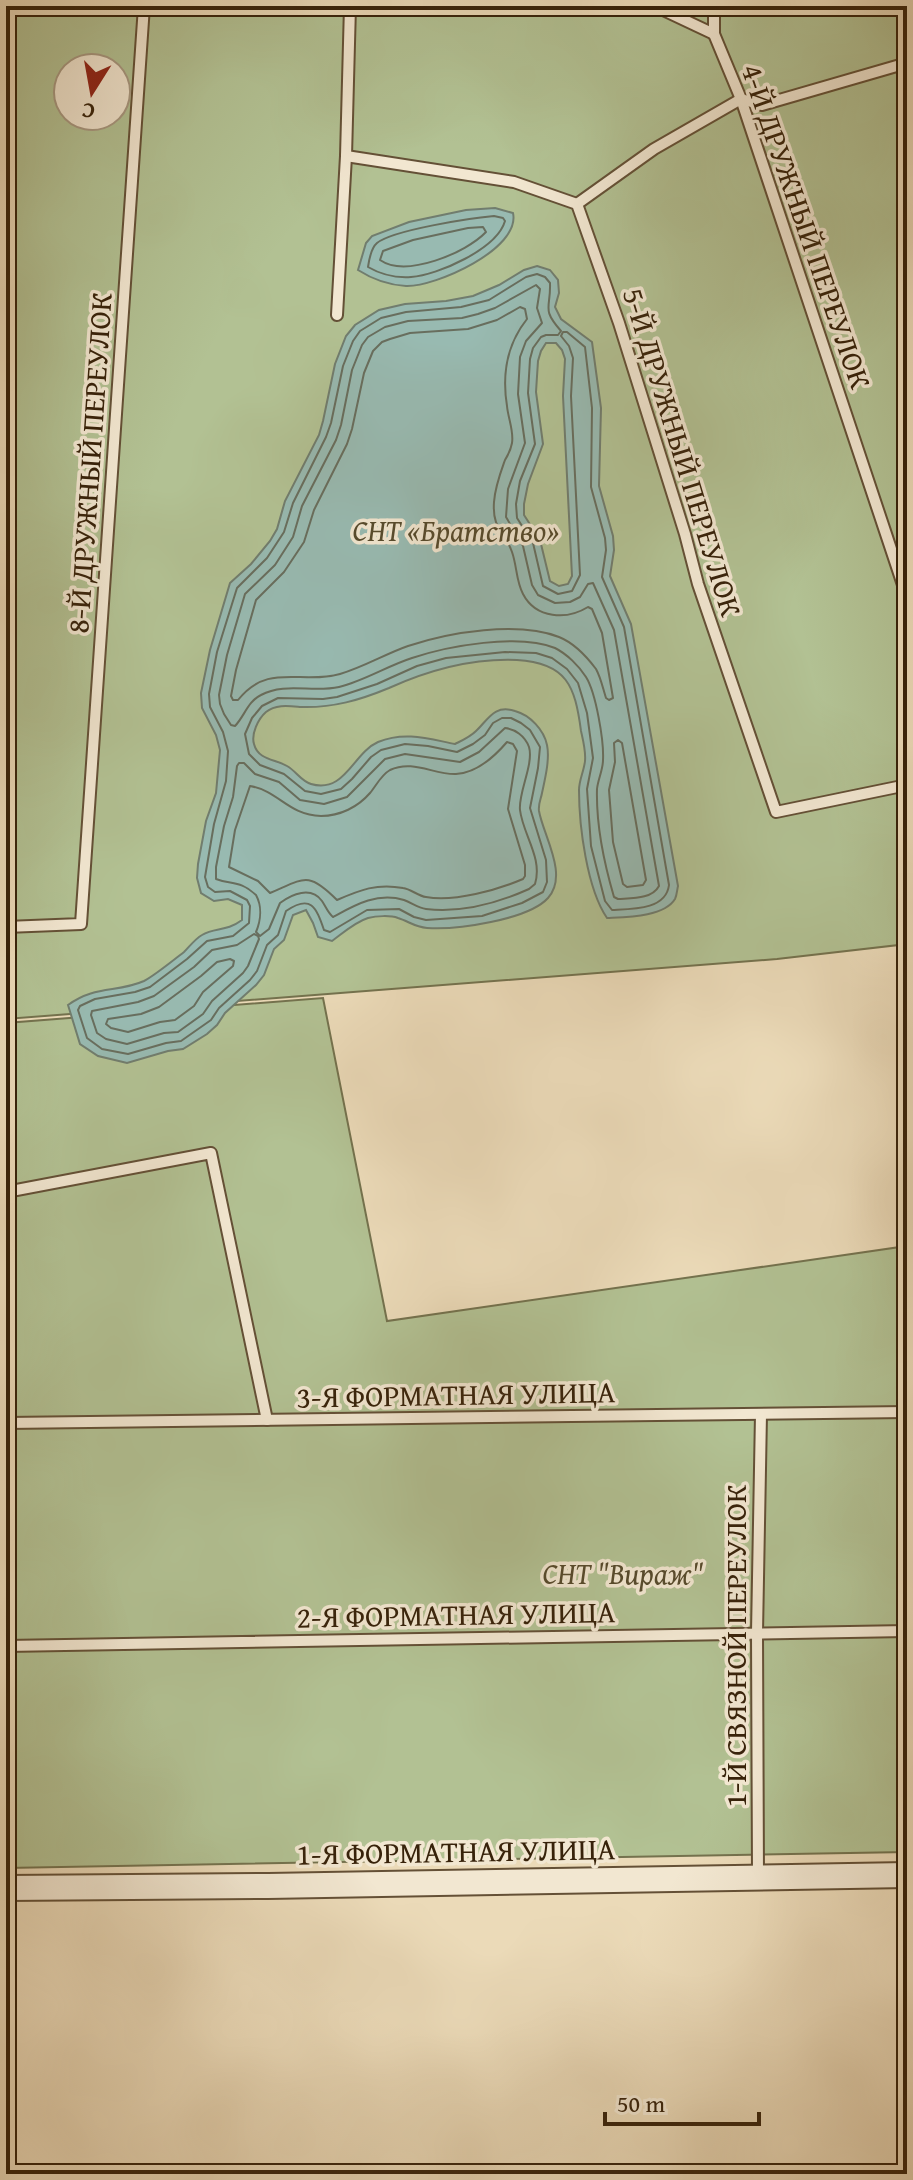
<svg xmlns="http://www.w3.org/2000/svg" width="913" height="2180" font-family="'Gentium Book Plus',serif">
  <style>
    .green { fill: #b2c193; stroke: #74724e; stroke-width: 2; fill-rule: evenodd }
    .water { fill: #98bab1; stroke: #717d6e; stroke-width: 2; fill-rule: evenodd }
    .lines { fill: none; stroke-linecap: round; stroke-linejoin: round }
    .shore { stroke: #686e5e; stroke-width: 2 }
    .service-casing { stroke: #645036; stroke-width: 14 }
    .tertiary-casing { stroke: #645036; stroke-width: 28 }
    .service { stroke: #f2e7d1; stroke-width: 10 }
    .tertiary { stroke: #f2e7d1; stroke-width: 24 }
    .labels { text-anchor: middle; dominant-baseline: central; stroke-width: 7; stroke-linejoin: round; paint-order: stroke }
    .street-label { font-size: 30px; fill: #37220a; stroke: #f2e7d1 }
    .park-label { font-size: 30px; font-style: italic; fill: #564a2c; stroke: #f2e7d1 }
  </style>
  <rect width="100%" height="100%" fill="#ebdab8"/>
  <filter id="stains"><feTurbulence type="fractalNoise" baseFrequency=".0025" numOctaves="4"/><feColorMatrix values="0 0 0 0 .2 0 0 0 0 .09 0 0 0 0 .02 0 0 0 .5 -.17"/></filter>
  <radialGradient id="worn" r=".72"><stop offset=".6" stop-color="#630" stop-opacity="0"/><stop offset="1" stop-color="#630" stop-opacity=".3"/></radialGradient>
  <g class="green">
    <path d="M6 6H907V944L777 959 6 1019ZM68 68H116V116H68Z"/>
    <path d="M323 998 387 1321 907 1246V1852L6 1868V1023Z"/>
  </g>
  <g class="water">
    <path d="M495 208 513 213C521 249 435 287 406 286 389 285 372 279 358 270L366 243 372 236 409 222 466 210Z"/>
    <path d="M537 266 550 270 558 280 559 293 555 307 561 319 592 342 601 408 599 486 613 536 614 550 610 576 631 624 678 886C677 890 677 895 675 899 664 917 626 917 607 918 587 889 579 826 579 790 579 780 584 771 585 761 586 751 583 740 581 731 575 686 567 663 517 660 472 658 429 670 389 688 360 700 333 708 301 707 289 706 276 704 266 712 258 719 251 734 254 744 258 760 275 759 287 766 296 771 301 781 311 784 345 794 353 753 378 742 405 731 429 739 455 744 463 740 470 737 476 731 488 720 494 704 515 711 530 715 544 730 547 745 550 759 545 779 542 793 541 799 538 804 539 811 543 835 569 875 548 898 528 920 456 930 427 928 415 927 408 921 398 918 390 915 376 916 368 918 355 922 343 933 332 941L318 937 313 923 306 910 293 915 284 940 274 949 264 975 256 985 225 1013 217 1025 207 1034 183 1049 168 1051 127 1063 98 1056 80 1044 68 1005C95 985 117 993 144 981 154 976 175 959 184 952 190 946 195 939 202 935 215 927 226 932 242 920V905L228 899 214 901 201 893 197 878 198 864 206 821 216 793 220 750 216 735 202 708 201 693 210 650 230 583 251 564 270 541 277 529 285 501 319 435 323 421 335 364 346 336 355 325 379 310 405 304 446 301 473 296 499 285 524 270ZM546 343H556L562 350 565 359 563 396 572 576 568 584 559 586 550 581 540 540 524 515V504L528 484 543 444 536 392 538 361 541 351Z"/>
  </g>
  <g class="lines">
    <g class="shore">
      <path d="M494 216 503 218 505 221C497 249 438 275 411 277 396 278 380 274 368 267 369 260 371 248 377 243 393 230 471 218 494 216Z"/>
      <path d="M483 227 486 232C466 253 406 278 380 260L383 251 413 240 468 228Z"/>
      <path d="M537 274 545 277 550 283C551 309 541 308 561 331L558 335H546L541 337 533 348 530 359 528 393 535 444 520 481 516 504 517 518 533 543 543 586 558 594 572 591 580 575 571 396 573 358 569 346 561 336 563 332H567L585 347 592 408 591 487 605 538 606 550 602 577 624 627 669 885C666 910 632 909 612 910L605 901 591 846 587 789 593 758 587 713 578 683 567 669 552 658 536 653 505 652 446 658 417 666 377 684 337 697 323 699 278 698 262 706 252 718 245 734 249 754 260 765 284 774 305 791 321 794 341 789 352 779 371 757 381 750 405 744 428 746 457 752 473 744 485 735 493 723 502 718H511L521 723 530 730 540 747 538 768 530 808 546 860 547 882 543 892 522 903 482 916 426 920 414 917 399 909 367 910 330 932 324 930C316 907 311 894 286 911L278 935 267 945 257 971 250 980 219 1008 211 1020 181 1041 166 1043 128 1054 102 1049 87 1038 78 1010 80 1006 95 999 135 992 150 987 187 959 207 941 233 936 249 923 250 906 247 900 230 891 215 892 208 887 205 877 214 824 226 781 228 751 223 732 210 707 209 694 217 652 237 588 267 558 284 532 293 503 326 437 331 423 343 366 353 341 360 331 381 318 406 312 461 307 489 300 526 277Z"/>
      <path d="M536 285 540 289 537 308 542 323 526 341 520 357 518 394 525 443 508 489 506 517 523 546 532 585 538 595 555 603 570 602 580 597 588 584 593 583 614 630 659 886C652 899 633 898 618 899L614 897C604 863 596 825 597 789 598 779 603 770 603 760 604 741 596 693 586 677 579 666 567 654 555 648 519 633 448 646 412 658 387 666 364 681 339 687 313 693 285 682 261 695 248 701 244 717 235 726L231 725 224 714 220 704 219 695 227 655 245 594 275 565 293 537 302 506 336 440 341 425 352 370 362 345 368 337 385 327 408 321 462 318 478 314 495 308Z"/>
      <path d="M520 307 525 309 527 319C507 344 502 375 507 406 508 418 514 431 512 443 511 449 508 455 505 460 500 474 495 487 494 502 492 530 505 531 512 552 517 566 516 581 523 594 536 619 567 620 588 607L592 609 602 633 613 698 609 700 606 698C603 689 601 678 596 669 587 657 574 643 559 637 518 621 450 632 408 646 385 654 364 667 340 674 301 685 268 662 238 700H233L231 696 236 670 256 600 284 572 304 542 314 510 347 444 352 429 364 373 373 351 382 342 390 339 410 333 468 329 497 320Z"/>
      <path d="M505 728C515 729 525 736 529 747 534 764 518 793 520 810 523 835 543 858 535 884L529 889C498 903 461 913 426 909 418 908 412 903 404 900 377 892 355 905 333 917 328 913 326 907 322 901 311 886 292 894 280 903L269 929 260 936 256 932C261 920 262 906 256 895 240 880 232 885 216 879V867L224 826 233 797 237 766 239 763H244L255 774 279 782 300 800 324 804 347 797 385 759 405 754 460 762 479 752Z"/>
      <path d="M618 740 622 743 646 880 643 885 627 887 623 884 613 842 609 790 615 762 614 743Z"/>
      <path d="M507 742 513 744 517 751 508 809 525 865V876L523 879C497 890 455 902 426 897 418 896 411 889 403 888 377 883 360 890 337 900 308 871 305 878 270 893L258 881 229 867 235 830 250 786C279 791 288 815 321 816 340 816 358 807 370 793 376 786 381 775 390 770 413 759 434 775 456 774 476 773 495 756 507 742Z"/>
      <path d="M254 934 258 936 259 939 248 966 243 973 212 1001 203 1014 178 1032 164 1033 127 1044 106 1039 97 1033 91 1015 92 1011 138 1002 154 996 194 967 212 950 237 945Z"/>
      <path d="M230 959 234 961 233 966 203 992 194 1006 175 1020 160 1022 128 1032 111 1028 106 1024 108 1019 141 1014 159 1007 201 976 217 962Z"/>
    </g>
    <defs>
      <g id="service">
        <path d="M645 6 661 9 714 34"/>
        <path d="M714 6V34L741 99 907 597"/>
        <path d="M346 156 514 182 577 204 619 323 685 534 698 584 776 812 907 785"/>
        <path d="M577 204 654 149 741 99 762 105 907 63"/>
        <path d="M337 315 346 156 350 6"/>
        <path d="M6 927 81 924 144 6"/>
        <path d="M6 1192 211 1153 267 1420"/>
        <path d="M6 1423 907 1412"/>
        <path d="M6 1646 907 1631"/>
        <path d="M758 1876 757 1633 761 1414"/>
      </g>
      <path id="tertiary" d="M6 1888 268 1886 907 1875"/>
    </defs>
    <use href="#service" class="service-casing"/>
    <use href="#tertiary" class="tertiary-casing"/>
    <use href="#service" class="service"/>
    <use href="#tertiary" class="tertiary"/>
  </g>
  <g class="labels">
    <g class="street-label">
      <text transform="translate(807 226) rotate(71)">4-Й ДРУЖНЫЙ ПЕРЕУЛОК</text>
      <text transform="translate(683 452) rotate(73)">5-Й ДРУЖНЫЙ ПЕРЕУЛОК</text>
      <text transform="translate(89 463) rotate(-86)">8-Й ДРУЖНЫЙ ПЕРЕУЛОК</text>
      <text transform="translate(456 1394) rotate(-1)">3-Я ФОРМАТНАЯ УЛИЦА</text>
      <text transform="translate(456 1614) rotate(-1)">2-Я ФОРМАТНАЯ УЛИЦА</text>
      <text transform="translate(735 1646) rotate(-90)">1-Й СВЯЗНОЙ ПЕРЕУЛОК</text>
      <text transform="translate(456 1851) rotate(-1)">1-Я ФОРМАТНАЯ УЛИЦА</text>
    </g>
    <g class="park-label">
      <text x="456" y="530">СНТ «Братство»</text>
      <text x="623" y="1573">СНТ "Вираж"</text>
    </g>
  </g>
  <rect width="913" height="2180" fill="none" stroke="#ebdab8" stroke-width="32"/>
  <rect x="8" y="8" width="897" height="2164" fill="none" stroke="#37220a" stroke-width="4"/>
  <rect x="16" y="16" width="881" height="2148" fill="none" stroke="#37220a" stroke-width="2"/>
  <g transform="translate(92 92) rotate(191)"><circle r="38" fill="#f2e7d1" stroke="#a79881" stroke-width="2"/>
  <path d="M0-6L14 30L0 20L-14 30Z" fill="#8f2418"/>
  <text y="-12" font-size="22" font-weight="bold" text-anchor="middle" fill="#37220a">С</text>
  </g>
  <path d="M605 2112v12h154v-12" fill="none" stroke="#37220a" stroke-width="4"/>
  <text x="617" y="2112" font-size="24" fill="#37220a" stroke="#f2e7d1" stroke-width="6" paint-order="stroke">50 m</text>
  <rect width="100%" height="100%" filter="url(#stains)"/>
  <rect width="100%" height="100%" fill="url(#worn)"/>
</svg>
